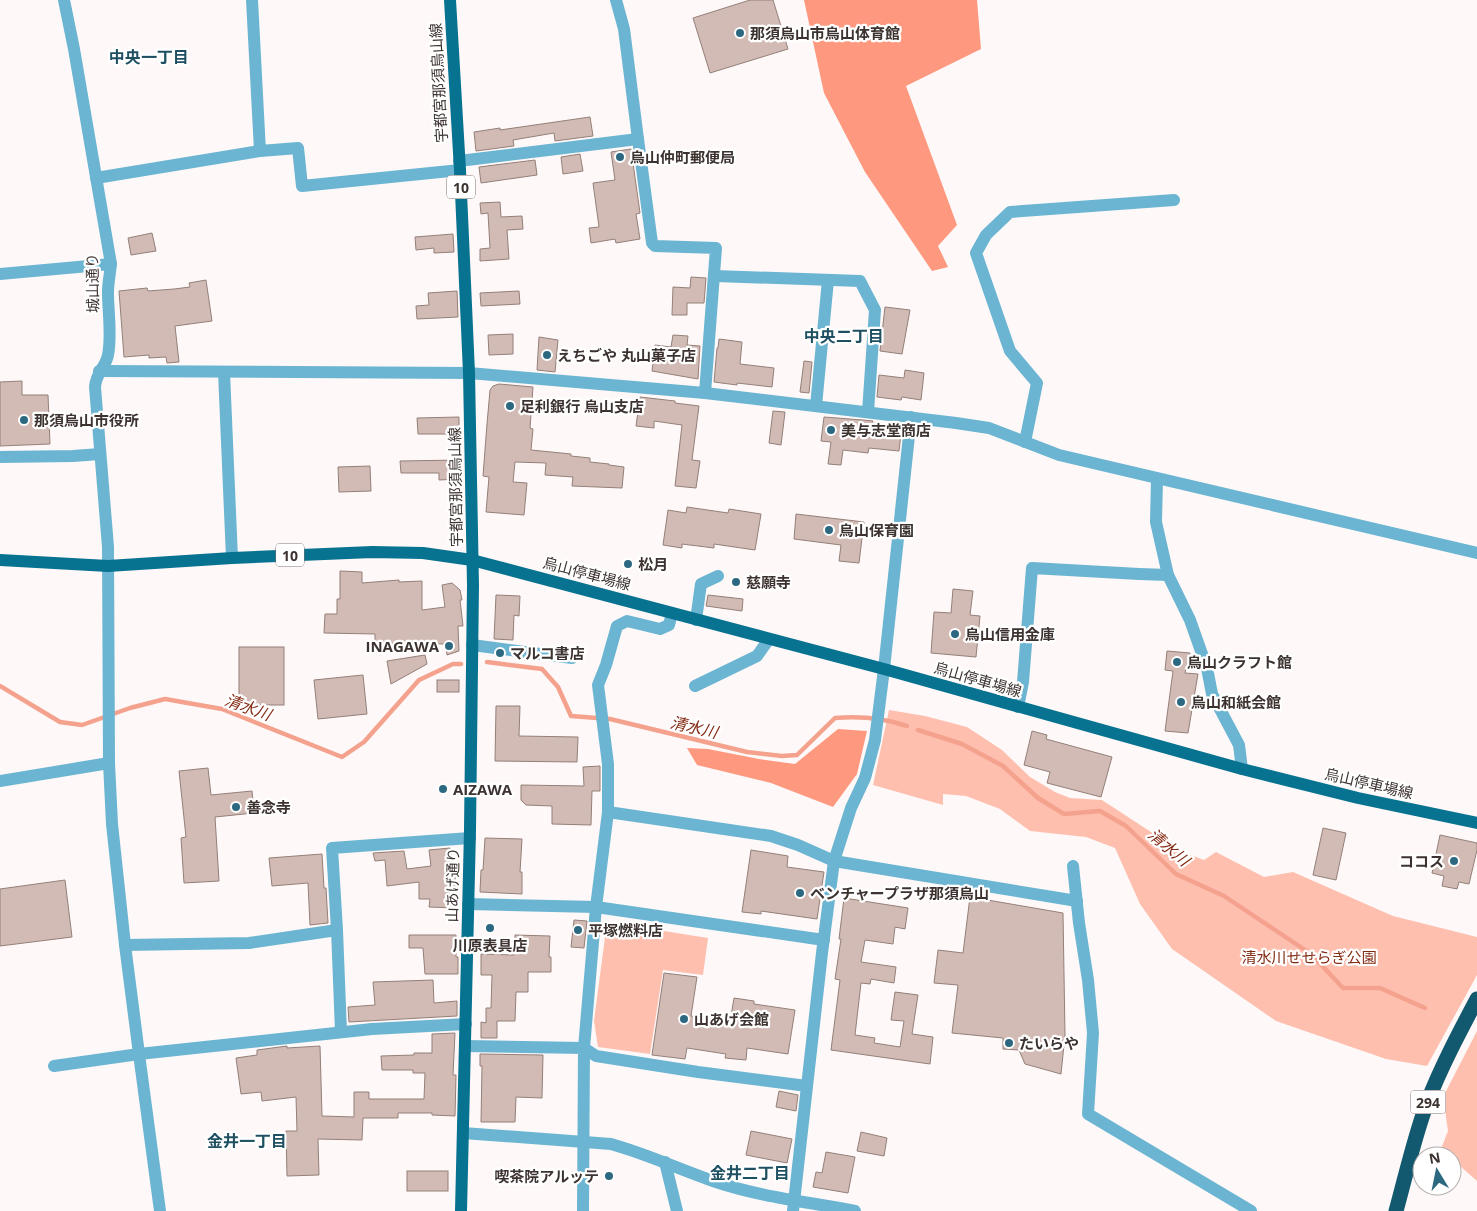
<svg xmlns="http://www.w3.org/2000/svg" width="1477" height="1211" font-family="'Open Sans','Noto Sans JP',sans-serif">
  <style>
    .green { fill: #febfaf }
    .forest { fill: #fe987e }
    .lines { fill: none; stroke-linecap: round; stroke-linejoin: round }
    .stream { stroke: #f4a28d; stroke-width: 4.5 }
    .building { fill: #d2bbb5; stroke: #947f79 }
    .minor { stroke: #6bb5d2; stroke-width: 12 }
    .major { stroke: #087291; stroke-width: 12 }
    .highway { stroke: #12586f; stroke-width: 15 }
    .poi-dot { fill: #2c6980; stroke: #fff; stroke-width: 2 }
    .labels { text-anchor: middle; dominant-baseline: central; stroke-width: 4.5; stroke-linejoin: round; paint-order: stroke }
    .shield { fill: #fff; stroke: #76706e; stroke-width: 1 }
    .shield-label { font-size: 14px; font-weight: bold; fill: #3c3330 }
    .poi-label { font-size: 15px; font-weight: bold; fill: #3c3330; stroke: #fff; text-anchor: start }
    .street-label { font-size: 15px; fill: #3c3330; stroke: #fff }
    .park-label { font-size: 15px; fill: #822a12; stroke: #fff }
    .neighbourhood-label { font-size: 16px; font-weight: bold; fill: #1f5062; stroke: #fff }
    .water-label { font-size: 16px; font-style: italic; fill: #842b14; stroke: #fff }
  </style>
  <rect width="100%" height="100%" fill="#fef9f8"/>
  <g class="green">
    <path d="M889 710 925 716 967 727 1002 750 1030 777 1055 792 1070 798 1102 800 1180 851 1204 860 1216 852 1264 877 1293 872 1393 916 1477 937V975L1427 1066 1386 1059 1276 1021 1172 949 1140 904 1115 848 1086 837 1030 831 1000 809 966 796 943 794V805L873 785Z"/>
    <path d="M607 922 708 938 703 975 663 970 650 1054 598 1047 594 1021Z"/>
    <path d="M1477 1031V1181L1452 1159V1156H1449L1441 1149 1448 1131 1443 1097Z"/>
  </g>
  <g class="forest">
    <path d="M804 0H977L981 49 906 86 957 225 938 246 948 267 932 271 865 172 824 93Z"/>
    <path d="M838 729 867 731 857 774 833 807 771 783 697 765 687 748 708 749 759 759 795 764Z"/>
  </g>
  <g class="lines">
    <g class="stream">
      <path d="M487 662 542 669 558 687 571 716 610 719 747 752 782 756 797 755 835 718C859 716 884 718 907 726"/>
      <path d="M0 686 60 722 82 725 130 708 165 699 222 709 342 757 364 742 419 680 453 664H461"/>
      <path d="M918 730 962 744 1003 766 1038 798 1064 814 1100 811 1126 826 1176 874 1224 896 1311 954 1343 988H1380L1425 1008"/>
    </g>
  </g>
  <g class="building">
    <path d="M750 0H773L788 49 710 73 693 18Z"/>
    <path d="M590 117 593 136 555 141 554 133 513 140 514 146 476 151 474 132 500 128V130Z"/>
    <path d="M631 149 640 213 636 214 640 239 616 243 615 239 591 243 589 228 599 227 593 183 615 180 611 152Z"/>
    <path d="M580 154 583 171 563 174 561 157Z"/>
    <path d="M535 160 537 175 481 183 479 167Z"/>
    <path d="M500 202 501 217 522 216 523 229 507 230 509 259 480 261V249L490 248 488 213 481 214 480 203Z"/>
    <path d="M152 233 156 251 131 255 128 238Z"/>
    <path d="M453 234 454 252 434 253V248L416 250 415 237Z"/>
    <path d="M691 277 706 278 704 303H687V315H672L673 287 690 288Z"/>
    <path d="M206 280 212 321 175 326 179 362 167 363 166 357 149 358V355L124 357 119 291 147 288 148 291 174 289 190 287 189 283Z"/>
    <path d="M457 291 458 317 417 319 416 306 429 305 428 293Z"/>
    <path d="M519 291 520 304 481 306 480 293Z"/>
    <path d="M885 307 910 310 902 354 880 351Z"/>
    <path d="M513 334V354L489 355 488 335Z"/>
    <path d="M673 335 688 336 687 345 700 346 698 379 652 371 655 345 671 347Z"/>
    <path d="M539 337 558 340 555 372 537 370Z"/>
    <path d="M719 339 742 342 740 364 774 368 772 387 737 383V385L714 382 717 348H718Z"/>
    <path d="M804 361 812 362 809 393 800 392Z"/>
    <path d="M905 370 924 373 921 400 902 397 901 400 877 397 879 375 904 378Z"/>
    <path d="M22 381V395H48L50 444 0 446V382Z"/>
    <path d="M499 384 533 387 530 428 533 429 531 450 571 454V456L590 458V462L609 464V465L624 467 622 488 572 486 573 477 545 475 546 463 515 462 513 482 527 483 524 515 486 512 489 477 483 476 487 424 490 390 493 386Z"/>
    <path d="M640 397 675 401V403L699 406 692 460 700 461 696 488 675 486 682 425 654 421V428L636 426Z"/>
    <path d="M773 411 785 412 781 445 769 443Z"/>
    <path d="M459 417V434H418L417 418Z"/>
    <path d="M824 417 863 420 873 421 872 423 902 426 899 451 869 448 868 453 843 450 841 465 828 464 831 442 821 441Z"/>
    <path d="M460 460V479L439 480V473H401L400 461Z"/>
    <path d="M370 466 371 491 339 492 338 467Z"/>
    <path d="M687 507 728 513 729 509 761 514 755 550 714 544V548L682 544V548L663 545 668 510 686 513Z"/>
    <path d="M796 514 864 522 859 563 839 561 841 545 794 539Z"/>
    <path d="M340 571 362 572V583L399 580V582L422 581V610L445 607 442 585 452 583 460 590 462 600H460L463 626H458L459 651 447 655 446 644 375 643V634L324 633 325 614H337V599H340Z"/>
    <path d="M953 589 973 591 970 615 980 616 976 657 931 653 934 612 951 613Z"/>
    <path d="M496 595 520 596 519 616 514 615 513 640 494 639Z"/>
    <path d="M708 595 743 599 742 611 706 606Z"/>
    <rect x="239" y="647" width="45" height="58"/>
    <path d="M1167 651 1190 653 1185 673 1198 674 1188 733 1165 731 1173 671 1165 670Z"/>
    <path d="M425 655 427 664 391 684 387 661Z"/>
    <path d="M363 675 367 714 318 719 314 680Z"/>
    <rect x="437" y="680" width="22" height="12"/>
    <path d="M496 706H520L519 736 578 737 577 762 495 761Z"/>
    <path d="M1032 731 1047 735 1046 739 1112 757 1101 797 1047 783 1050 772 1024 765Z"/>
    <path d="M600 766V791H592L591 825 552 824V806L526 805 521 800V785L584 786 583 767Z"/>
    <path d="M208 768 211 795 252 791 254 813 215 817 219 881 184 883 181 838 186 837 179 771Z"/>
    <path d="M1323 828 1346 833 1336 880 1313 875Z"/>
    <path d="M1440 835 1477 843V850L1469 884 1459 882 1457 889 1442 886 1444 876 1432 873Z"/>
    <path d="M485 838 522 839 520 872H522V894L480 892 481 870H483Z"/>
    <path d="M450 848 453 867H455V908L429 907 430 899H419V882L387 886 385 860 375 861 373 853 404 851 407 869 431 866 429 850Z"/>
    <path d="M751 850 788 856 787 867 824 872 817 919 761 911V914L742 912Z"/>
    <path d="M322 854 324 888H326L328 923 310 925 308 883 272 886 269 858Z"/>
    <path d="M65 880 72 937 0 946V889Z"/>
    <path d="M970 897 1063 913 1065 1035 1061 1074 1025 1064 1019 1050 1003 1049V1038L952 1033 958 985 934 983 938 950 963 953Z"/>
    <path d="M844 898 908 908 905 929 895 927 893 944 865 940 861 962 896 967 894 983 871 979 870 984 861 983 855 1035 875 1038 874 1043 900 1047 904 1021 891 1020 895 992 918 995 912 1034 933 1037 930 1064 831 1050 840 980 835 979 841 939H839Z"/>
    <path d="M574 920 587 921 584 948 571 947Z"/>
    <path d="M409 935H456V957H458V974H425L423 948H409Z"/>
    <path d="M515 935 550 936 549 957H551V972H528V992H516L515 1021H497V1038H481V1022L486 1023V1008H491L492 975H481V954L514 955Z"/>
    <path d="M664 973 697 977 691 1016 730 1022 734 998 754 1001V1004L795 1010 788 1054 747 1048 746 1060 725 1058 726 1054 687 1048 685 1059 652 1055Z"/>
    <path d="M433 980 434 1003 457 1001V1016L349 1022 348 1007 375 1005 373 982Z"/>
    <path d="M455 1033 453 1075H456L455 1116 432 1115V1113H398V1118H363L362 1140 318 1139 319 1175 287 1176 286 1131H297L296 1097 262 1101 261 1092 241 1094 236 1058 257 1055V1050L287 1046V1048L320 1046 322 1116 354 1117V1092H369V1099H424L425 1073H413V1070H382L381 1056 414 1055V1053H432V1034Z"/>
    <path d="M480 1054 543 1055 542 1098 516 1097 515 1122H481L482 1066H480Z"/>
    <path d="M779 1091 798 1095 796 1111 776 1107Z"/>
    <path d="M751 1131 792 1139 787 1163 746 1155Z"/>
    <path d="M861 1132 887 1138 884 1156 857 1151Z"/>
    <path d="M826 1152 855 1157 848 1193 813 1187 816 1172 822 1173Z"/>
    <rect x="407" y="1171" width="41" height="20"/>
  </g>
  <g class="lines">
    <g class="minor">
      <path d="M252 0 260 151"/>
      <path d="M616 0 624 29 638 139"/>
      <path d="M459 161 638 139 652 243 655 246 716 248 705 393"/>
      <path d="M96 178 260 151 298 148 302 186 460 170"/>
      <path d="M0 274 111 264"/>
      <path d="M715 276 860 281 875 310 868 412"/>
      <path d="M99 371 469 373 705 393 956 423 989 428 1059 455 1477 553"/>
      <path d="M224 372 232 558"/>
      <path d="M816 406 828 280"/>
      <path d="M1025 442 1037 383 1010 351 976 253 986 235 1010 212 1174 200"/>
      <path d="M0 457 73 456 100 454"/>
      <path d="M1157 479 1156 522 1168 575 1190 620 1207 668 1212 694 1239 745 1242 769"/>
      <path d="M672 613 669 625 660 629 627 621 617 626 606 665 598 685 608 764V812L596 907 584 1048 596 1056 698 1072 807 1086"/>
      <path d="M696 620 701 584 718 576"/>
      <path d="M472 645 572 658"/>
      <path d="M695 686 757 656 769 639"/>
      <path d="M1018 707 1023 682 1032 568 1139 574 1168 575"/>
      <path d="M0 781 109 763"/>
      <path d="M608 812 771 836 798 845 834 861 1077 901"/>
      <path d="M1073 866 1079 923 1088 980 1093 1033 1088 1114 1251 1211"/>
      <path d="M468 904 596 907 824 940"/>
      <path d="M337 930 332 848 470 838"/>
      <path d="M125 945 249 943 337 930 341 1032"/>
      <path d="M465 1046 584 1048 583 1211"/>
      <path d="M54 1066 139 1054 125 945 112 824 109 763 108 547 95 387C96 372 106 367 108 355 112 335 108 313 108 292 108 283 110 274 111 264L74 49 64 0"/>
      <path d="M463 1133 611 1144C647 1154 681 1170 716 1182 761 1197 809 1202 855 1211"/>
      <path d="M665 1162 677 1211"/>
      <path d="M160 1211 139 1054 372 1029 466 1024"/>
      <path d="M793 1211 822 953 834 861 851 808 865 778 875 740 884 669 911 417"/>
    </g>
    <g class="major">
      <path d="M450 0 460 170 469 373 473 585 470 830 461 1211"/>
      <path d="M0 560 108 566 232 558 372 552 423 553 472 560 884 669 1242 769 1358 798 1477 823"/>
    </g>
    <path class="highway" d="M1396 1211C1406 1175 1414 1138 1427 1103 1441 1067 1459 1033 1477 999"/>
  </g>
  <g class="poi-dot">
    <circle cx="740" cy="33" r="5"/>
    <circle cx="620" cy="157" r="5"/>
    <circle cx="547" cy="355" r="5"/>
    <circle cx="510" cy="406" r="5"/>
    <circle cx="24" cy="420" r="5"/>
    <circle cx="831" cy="430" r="5"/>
    <circle cx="829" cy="530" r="5"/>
    <circle cx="628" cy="564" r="5"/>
    <circle cx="736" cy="582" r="5"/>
    <circle cx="955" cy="634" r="5"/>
    <circle cx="449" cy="646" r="5"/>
    <circle cx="500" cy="653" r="5"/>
    <circle cx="1177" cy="662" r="5"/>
    <circle cx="1181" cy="702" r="5"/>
    <circle cx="443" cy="789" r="5"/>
    <circle cx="236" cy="807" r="5"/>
    <circle cx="1454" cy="861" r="5"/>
    <circle cx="800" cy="893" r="5"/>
    <circle cx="490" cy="928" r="5"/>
    <circle cx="578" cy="930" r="5"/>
    <circle cx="684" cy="1019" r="5"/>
    <circle cx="1009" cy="1043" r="5"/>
    <circle cx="609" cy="1176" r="5"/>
  </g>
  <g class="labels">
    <g class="shield">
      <rect x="447" y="175.5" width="28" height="23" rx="4"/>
      <rect x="276" y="543.5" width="28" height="23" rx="4"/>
      <rect x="1410.5" y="1090.5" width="35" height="23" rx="4"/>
    </g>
    <g class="shield-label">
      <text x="461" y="187">10</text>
      <text x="290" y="555">10</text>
      <text x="1428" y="1102">294</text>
    </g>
    <g class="poi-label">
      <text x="750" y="33">那須烏山市烏山体育館</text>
      <text x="630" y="157">烏山仲町郵便局</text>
      <text x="557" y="355">えちごや 丸山菓子店</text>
      <text x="520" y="406">足利銀行 烏山支店</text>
      <text x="34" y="420">那須烏山市役所</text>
      <text x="841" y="430">美与志堂商店</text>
      <text x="839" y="530">烏山保育園</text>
      <text x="638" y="564">松月</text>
      <text x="746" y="582">慈願寺</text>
      <text x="965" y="634">烏山信用金庫</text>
      <text x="439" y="646" text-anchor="end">INAGAWA</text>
      <text x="510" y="653">マルコ書店</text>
      <text x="1187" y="662">烏山クラフト館</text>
      <text x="1191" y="702">烏山和紙会館</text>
      <text x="453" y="789">AIZAWA</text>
      <text x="246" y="807">善念寺</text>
      <text x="1444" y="861" text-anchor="end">ココス</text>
      <text x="810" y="893">ベンチャープラザ那須烏山</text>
      <text x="588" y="930">平塚燃料店</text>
      <text x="490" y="945" text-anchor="middle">川原表具店</text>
      <text x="694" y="1019">山あげ会館</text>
      <text x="1019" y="1043">たいらや</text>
      <text x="599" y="1176" text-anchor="end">喫茶院アルッテ</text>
    </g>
    <g class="street-label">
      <text transform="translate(438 83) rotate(-93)">宇都宮那須烏山線</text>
      <text transform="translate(92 283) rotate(-91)">城山通り</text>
      <text transform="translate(455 487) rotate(-91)">宇都宮那須烏山線</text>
      <text transform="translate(587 573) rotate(15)">烏山停車場線</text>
      <text transform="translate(978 679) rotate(16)">烏山停車場線</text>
      <text transform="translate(1369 783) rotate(13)">烏山停車場線</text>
      <text transform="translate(452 885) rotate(-89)">山あげ通り</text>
    </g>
    <g class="park-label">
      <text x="1309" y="957">清水川せせらぎ公園</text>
    </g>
    <g class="neighbourhood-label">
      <text x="149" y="57">中央一丁目</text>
      <text x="844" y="336">中央二丁目</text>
      <text x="247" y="1141">金井一丁目</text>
      <text x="750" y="1173">金井二丁目</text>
    </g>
    <g class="water-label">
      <text transform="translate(248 707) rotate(20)">清水川</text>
      <text transform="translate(694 727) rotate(13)">清水川</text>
      <text transform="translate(1169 847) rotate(40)">清水川</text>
    </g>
  </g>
  <g transform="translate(1437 1171) rotate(350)"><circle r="24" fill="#ffffff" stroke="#b1adac"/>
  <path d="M0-4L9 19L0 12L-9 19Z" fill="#2c6980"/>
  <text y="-8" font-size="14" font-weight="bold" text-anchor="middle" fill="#3c3330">N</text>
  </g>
</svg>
